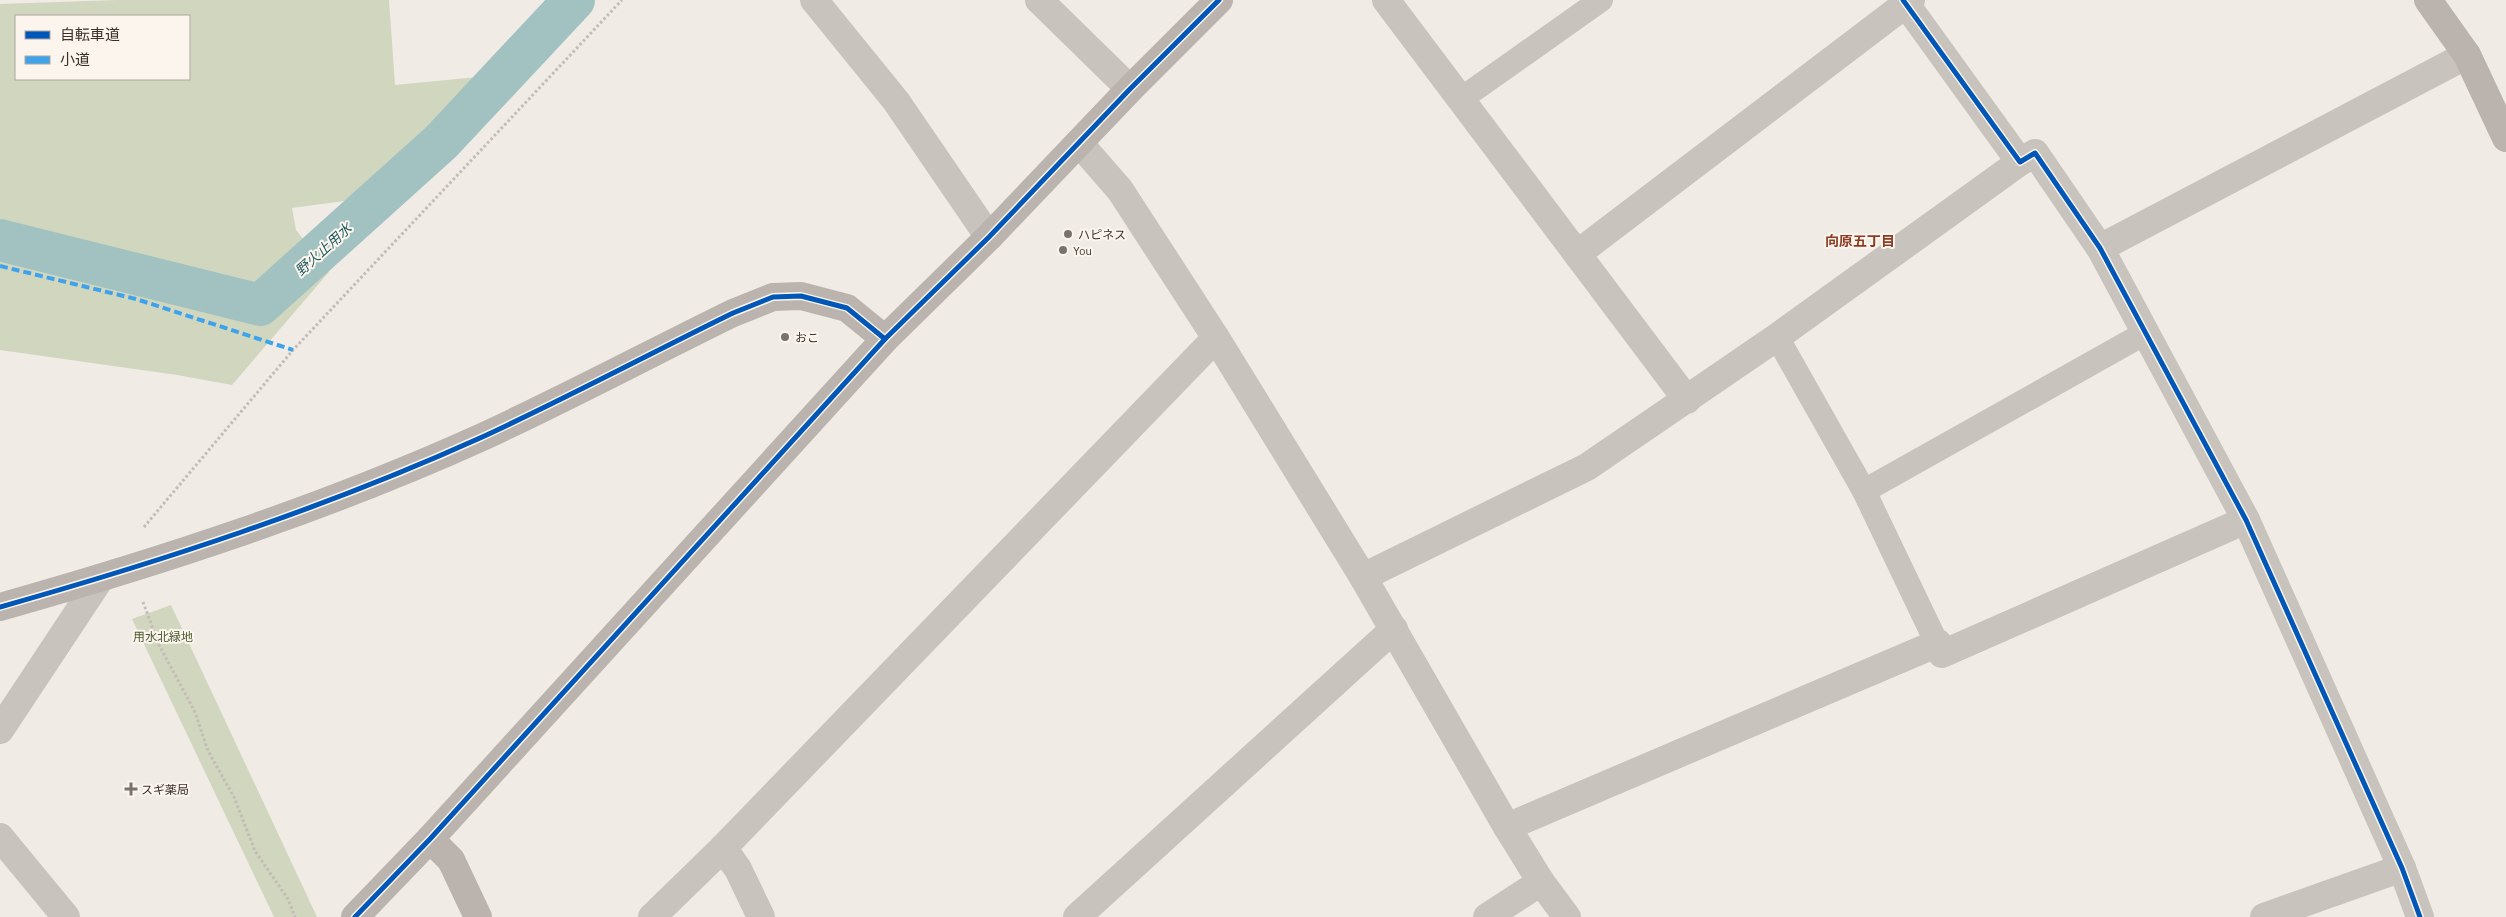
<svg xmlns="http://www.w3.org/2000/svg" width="2506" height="917" font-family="Barlow,'Noto Sans JP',sans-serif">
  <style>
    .green { fill: #d1d6bf; fill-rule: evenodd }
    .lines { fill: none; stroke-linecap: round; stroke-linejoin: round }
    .canal { stroke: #a1c2c1; stroke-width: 42 }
    .path { stroke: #c2bbb6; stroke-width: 3; stroke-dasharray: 2.5 2.5; stroke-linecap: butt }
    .lane { stroke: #c9c3be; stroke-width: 24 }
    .street { stroke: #c9c3be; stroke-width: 28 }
    .secondary { stroke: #bab3ae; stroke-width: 28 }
    .quiet { stroke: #3fa3eb; stroke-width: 4; stroke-dasharray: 8 4; stroke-linecap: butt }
    .cycleway-casing { stroke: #fbf5ee; stroke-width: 8 }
    .cycleway { stroke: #0057b8; stroke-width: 5 }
    .poi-dot { fill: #7a716c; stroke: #fbf5ee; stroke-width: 2 }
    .labels { text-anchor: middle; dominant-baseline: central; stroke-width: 4; stroke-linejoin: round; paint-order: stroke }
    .poi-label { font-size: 12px; fill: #3b302b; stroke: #fbf5ee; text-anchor: start }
    .park-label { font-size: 12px; fill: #4a5a2e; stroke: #fbf5ee }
    .neighbourhood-label { font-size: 14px; font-weight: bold; fill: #8c3b22; stroke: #fbf5ee }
    .water-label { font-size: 14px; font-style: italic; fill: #1f5a5e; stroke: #fbf5ee }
  </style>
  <rect width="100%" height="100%" fill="#f0ebe5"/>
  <g class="green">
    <path d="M117 0H389L395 85 488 76 374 197 292 208 296 230 329 272 232 385 177 375 0 350V4ZM189 16V79H16V16Z"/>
    <path d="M171 605 317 917H274L132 619Z"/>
  </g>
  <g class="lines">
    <path class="canal" d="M0 240 260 305 441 142 574 0"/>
    <g class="path">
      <path d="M144 527 293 350 622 0"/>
      <path d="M143 602 159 645 195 712 208 751 234 797 255 851 288 899 295 917"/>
    </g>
    <g class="lane">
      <path d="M1461 99 1601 0"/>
      <path d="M1777 337 1864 491 1942 654"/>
      <path d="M1864 491 2147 332"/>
    </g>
    <g class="street">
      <path d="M814 0 896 101 989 237"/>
      <path d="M1039 0 1130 89"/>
      <path d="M1386 0 1687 400"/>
      <path d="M1903 0 2020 162 2035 153 2100 248 2246 520 2402 868 2420 917"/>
      <path d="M1079 143 1120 190 1216 338 1363 577 1507 827 1541 882 1567 917"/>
      <path d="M2100 248 2467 55"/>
      <path d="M1577 254 1911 0"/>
      <path d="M1363 577 1587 467 1777 337 2020 162"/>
      <path d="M1942 654 2246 520"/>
      <path d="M0 730 100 579"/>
      <path d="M1507 827 1938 643"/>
      <path d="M0 837 66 917"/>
      <path d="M723 848 738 869 761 917"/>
      <path d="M652 917 723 848 1216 338"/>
      <path d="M1077 917 1394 629"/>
      <path d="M1487 917 1541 882"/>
      <path d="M2264 917 2402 868"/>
    </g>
    <g class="secondary">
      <path d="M2428 0 2467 55 2506 138"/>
      <path d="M0 607C163 561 325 508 480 438 565 399 649 354 733 313L773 297 801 296 847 308 885 339"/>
      <path d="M430 839 451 860 478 917"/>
      <path d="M355 917 430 839 885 339 989 237 1130 89 1219 0"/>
    </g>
    <path class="quiet" d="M0 266 136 299 293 350"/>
    <defs>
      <g id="cycleway">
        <path d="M1903 0 2020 162 2035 153 2100 248 2246 520 2402 868 2420 917"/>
        <path d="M0 607C163 561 325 508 480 438 565 399 649 354 733 313L773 297 801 296 847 308 885 339"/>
        <path d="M355 917 430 839 885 339 989 237 1130 89 1219 0"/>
      </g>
    </defs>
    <use href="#cycleway" class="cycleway-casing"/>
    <use href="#cycleway" class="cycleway"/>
  </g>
  <g class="poi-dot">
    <circle cx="1068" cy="234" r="5"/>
    <circle cx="1063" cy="250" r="5"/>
    <circle cx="785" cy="337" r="5"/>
    <path d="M128.5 781.5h5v5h5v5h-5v5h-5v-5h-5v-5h5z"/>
  </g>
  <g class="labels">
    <g class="poi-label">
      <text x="1078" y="234">ハピネス</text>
      <text x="1073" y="250">You</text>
      <text x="795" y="337">おこ</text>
      <text x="141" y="789">スギ薬局</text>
    </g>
    <g class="park-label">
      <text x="163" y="636">用水北緑地</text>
    </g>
    <g class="neighbourhood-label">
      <text x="1860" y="240">向原五丁目</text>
    </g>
    <g class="water-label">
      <text transform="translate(323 249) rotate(-42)">野火止用水</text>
    </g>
  </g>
  <rect x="15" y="15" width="175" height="65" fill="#fbf5ee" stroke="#aea6a0"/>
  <rect x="25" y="31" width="25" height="8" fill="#0057b8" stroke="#aea6a0"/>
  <text x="60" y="40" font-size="15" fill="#3b302b">自転車道</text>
  <rect x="25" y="56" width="25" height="8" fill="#3fa3eb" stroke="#aea6a0"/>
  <text x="60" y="65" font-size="15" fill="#3b302b">小道</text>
</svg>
